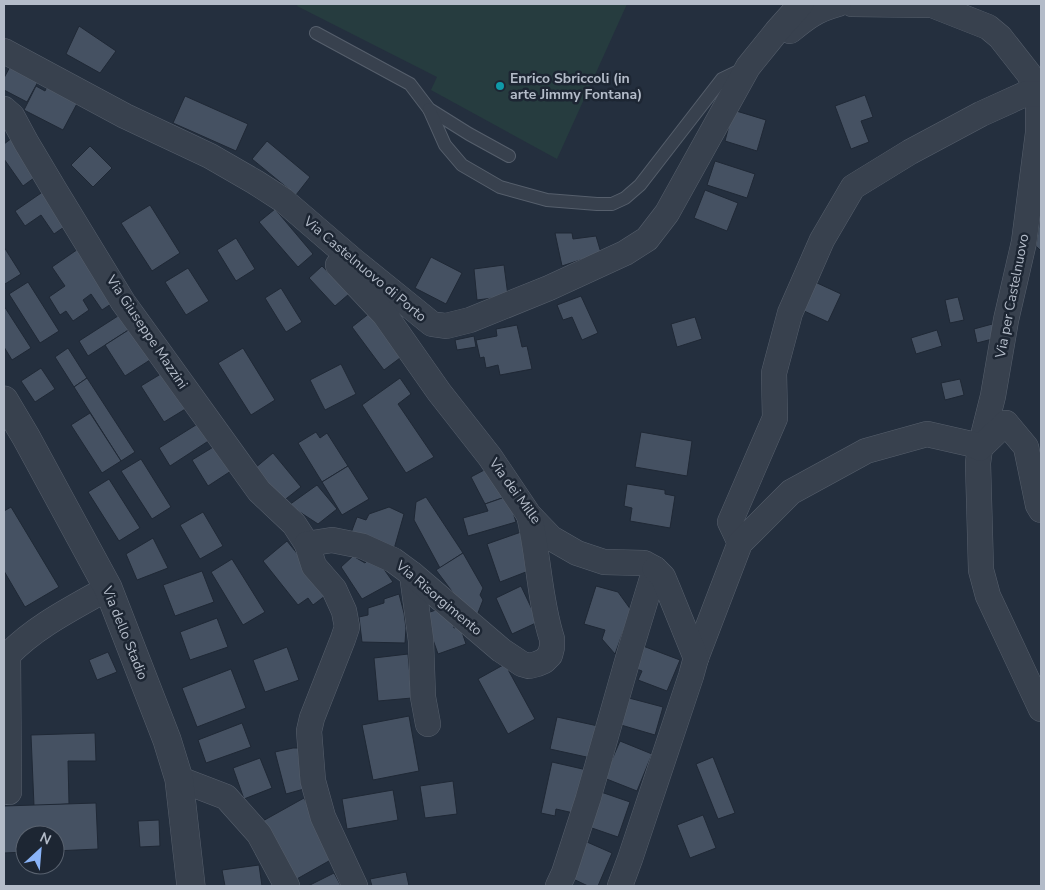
<svg xmlns="http://www.w3.org/2000/svg" width="1045" height="890" font-family="'Nunito Sans',sans-serif">
  <style>
    .green { fill: #263c3f }
    .building { fill: #455162; stroke: #1f2835 }
    .lines { fill: none; stroke-linecap: round; stroke-linejoin: round }
    .service-casing { stroke: #565f6c; stroke-width: 14 }
    .minor-casing { stroke: #565f6c; stroke-width: 26 }
    .tertiary-casing { stroke: #565f6c; stroke-width: 29 }
    .service { stroke: #38414e; stroke-width: 12 }
    .minor { stroke: #38414e; stroke-width: 25 }
    .tertiary { stroke: #38414e; stroke-width: 28 }
    .culture-dot { fill: #0f9aa8; stroke: #1d2633; stroke-width: 2 }
    .labels { text-anchor: middle; dominant-baseline: central; stroke-width: 5; stroke-linejoin: round; paint-order: stroke }
    .poi-label { font-size: 14px; font-weight: bold; fill: #b4bcc9; stroke: #1d2633; text-anchor: start }
    .street-label { font-size: 14px; fill: #b4bcc9; stroke: #1d2633 }
  </style>
  <rect width="100%" height="100%" fill="#242f3e"/>
  <path class="green" d="M298 4H627L557 159 431 90 437 77 297 6Z"/>
  <g class="building">
    <path d="M79 26 116 51 100 73 66 54Z"/>
    <path d="M12 63 40 78 27 102 4 90V78Z"/>
    <path d="M49 82 80 98 63 130 24 110 36 86 45 91Z"/>
    <path d="M865 95 873 117 861 121 869 142 851 149 835 106Z"/>
    <path d="M185 96 248 124 236 151 173 123Z"/>
    <path d="M733 110 766 120 757 151 725 141Z"/>
    <path d="M12 138 38 175 23 186 4 159V144Z"/>
    <path d="M267 141 310 177 296 195 252 159Z"/>
    <path d="M90 146 112 168 93 187 71 165Z"/>
    <path d="M715 161 755 174 747 198 707 185Z"/>
    <path d="M705 190 738 203 727 231 694 218Z"/>
    <path d="M44 191 67 225 54 234 41 215 25 226 15 211Z"/>
    <path d="M150 205 180 253 152 271 121 223Z"/>
    <path d="M275 209 313 254 298 267 259 222Z"/>
    <path d="M1041 211V251L1036 246Z"/>
    <path d="M555 233H572L573 239 596 236 601 253 562 266Z"/>
    <path d="M236 238 255 269 236 281 217 250Z"/>
    <path d="M4 247 21 274 5 284 4 282Z"/>
    <path d="M81 247 117 300 102 310 91 294 83 300 89 310 73 321 66 311 60 315 49 297 65 286 52 267Z"/>
    <path d="M431 257 462 273 446 304 415 288Z"/>
    <path d="M504 265 508 296 477 300 474 269Z"/>
    <path d="M322 266 349 294 335 306 309 278Z"/>
    <path d="M188 268 209 301 186 315 165 282Z"/>
    <path d="M28 282 59 331 40 343 9 294Z"/>
    <path d="M815 282 841 294 828 322 802 310Z"/>
    <path d="M281 288 302 322 286 332 265 298Z"/>
    <path d="M581 296 598 333 582 340 572 317 563 320 557 305Z"/>
    <path d="M958 297 964 320 950 323 945 300Z"/>
    <path d="M4 306 31 348 12 360 4 347Z"/>
    <path d="M371 312 404 355 384 370 352 327Z"/>
    <path d="M121 314 130 329 88 356 79 341Z"/>
    <path d="M695 317 702 339 677 347 671 324Z"/>
    <path d="M996 323 1000 337 977 343 974 329Z"/>
    <path d="M517 325 522 347 527 346 532 369 500 375 498 365 486 368 484 357 480 358 476 340 497 336 496 329Z"/>
    <path d="M130 329 150 360 125 376 105 345Z"/>
    <path d="M937 330 942 346 916 354 911 338Z"/>
    <path d="M474 336 476 347 457 350 455 340Z"/>
    <path d="M68 348 87 378 74 387 55 357Z"/>
    <path d="M243 348 275 400 251 415 218 363Z"/>
    <path d="M341 364 356 394 325 410 310 380Z"/>
    <path d="M41 368 55 389 35 402 21 381Z"/>
    <path d="M164 372 187 408 164 422 141 386Z"/>
    <path d="M87 378 135 452 121 461 74 387Z"/>
    <path d="M400 378 411 394 398 404 434 457 406 473 362 405Z"/>
    <path d="M960 379 964 395 945 400 941 383Z"/>
    <path d="M90 413 121 461 102 473 71 425Z"/>
    <path d="M199 423 210 440 170 466 159 448Z"/>
    <path d="M316 432 320 438 327 433 348 466 322 482 298 443Z"/>
    <path d="M641 432 692 441 687 476 635 467Z"/>
    <path d="M215 446 231 471 208 486 192 460Z"/>
    <path d="M273 453 301 487 282 502 255 468Z"/>
    <path d="M141 459 171 507 152 519 121 471Z"/>
    <path d="M348 466 369 499 342 515 322 482Z"/>
    <path d="M488 468 508 496 485 504 471 477Z"/>
    <path d="M109 479 140 528 119 541 88 492Z"/>
    <path d="M627 484 665 490V494L675 496 670 528 630 521 632 508 624 506Z"/>
    <path d="M317 485 337 509 318 524 289 505Z"/>
    <path d="M508 496 516 522 468 536 463 518 488 511 485 504Z"/>
    <path d="M426 497 463 553 440 568 414 520 416 502Z"/>
    <path d="M11 507 59 587 25 607 4 571V511Z"/>
    <path d="M389 507 404 514 394 549 351 533 357 517 366 520 369 514Z"/>
    <path d="M203 512 223 546 200 559 180 525Z"/>
    <path d="M524 531 531 570 500 582 487 544Z"/>
    <path d="M153 538 168 568 137 580 126 554Z"/>
    <path d="M287 541 329 593 313 605 308 598 298 605 263 561Z"/>
    <path d="M463 553 483 588 480 595 483 600 476 618 463 606 436 570Z"/>
    <path d="M353 556 365 563 371 557 381 565 393 582 362 599 341 567Z"/>
    <path d="M232 559 265 612 243 625 211 572Z"/>
    <path d="M202 571 214 602 175 616 163 585Z"/>
    <path d="M521 586 538 622 512 634 496 598Z"/>
    <path d="M596 586 618 592 631 610 615 654 602 639 605 630 584 624Z"/>
    <path d="M399 594 404 613 406 628 405 643 362 642 359 617 368 615V608L384 603V599Z"/>
    <path d="M442 608 451 617 454 628 460 626 466 644 438 654 424 614Z"/>
    <path d="M217 618 228 647 190 660 180 632Z"/>
    <path d="M643 646 680 660 667 691 638 680 642 671 634 668Z"/>
    <path d="M287 647 299 680 265 692 253 660Z"/>
    <path d="M108 652 117 672 97 680 89 660Z"/>
    <path d="M408 654 412 698 378 701 374 658Z"/>
    <path d="M505 664 535 719 508 734 478 679Z"/>
    <path d="M231 669 246 708 197 727 182 688Z"/>
    <path d="M629 698 663 707 655 735 621 725Z"/>
    <path d="M409 716 419 771 373 780 362 725Z"/>
    <path d="M557 717 598 726 591 758 550 749Z"/>
    <path d="M242 723 251 747 206 763 198 740Z"/>
    <path d="M95 733 96 761H68L69 804 34 806 31 735Z"/>
    <path d="M620 741 652 754 637 791 604 778Z"/>
    <path d="M293 748H300L304 789 286 794 275 752Z"/>
    <path d="M713 757 735 813 718 819 696 764Z"/>
    <path d="M260 758 272 788 244 799 233 768Z"/>
    <path d="M552 762 587 770 578 814 556 809 555 816 541 813Z"/>
    <path d="M453 781 457 814 425 818 420 786Z"/>
    <path d="M393 790 398 820 347 829 342 799Z"/>
    <path d="M601 792 630 802 618 837 589 827Z"/>
    <path d="M304 798 336 857 295 880 261 822Z"/>
    <path d="M96 803 98 849 55 851V835H25V852L4 853V806Z"/>
    <path d="M703 815 716 848 690 858 677 825Z"/>
    <path d="M159 820 160 846 140 847 138 821Z"/>
    <path d="M587 842 612 853 598 886H588L571 878Z"/>
    <path d="M259 865 262 886H225L222 870Z"/>
    <path d="M406 872 409 886H372L370 879Z"/>
    <path d="M334 873 341 886H308Z"/>
  </g>
  <g class="lines">
    <defs>
      <g id="service">
        <path d="M316 33 410 84 429 109 469 134 509 156"/>
        <path d="M429 109 445 145 462 165 500 187 547 200 597 204H612L625 198 640 185 722 79 743 69"/>
      </g>
      <g id="minor">
        <path d="M852 4 932 5 988 27 1000 37 1029 74 1038 93V133L1024 242 1006 320 993 396 980 448 978 463 981 570 988 596 1041 709"/>
        <path d="M790 31C807 17 816 10 838 4"/>
        <path d="M4 51 125 116 210 156 255 182 283 200 354 261 432 324 446 326 470 320 549 288 625 253 647 239 667 213 748 67 777 31 801 4"/>
        <path d="M4 109 12 116 26 142 54 189 123 302 259 491 294 524 307 544"/>
        <path d="M338 265 385 315 439 392 490 457 529 515 551 538 577 553 604 562 644 563 655 569 631 648 588 799 564 873 558 886"/>
        <path d="M740 543 730 522 775 418 774 373 790 313 822 240 853 187 910 152 981 114 1025 94H1041"/>
        <path d="M412 574 421 641 423 697 428 724"/>
        <path d="M696 658 740 543 791 492 866 451 927 434 971 444 980 448 1006 423 1026 447 1038 505 1041 510"/>
        <path d="M179 779 226 797 259 834 287 886"/>
        <path d="M9 792 8 655C36 626 73 608 108 588"/>
        <path d="M355 886 323 817 313 781 309 731 312 718 343 639 347 627 344 611 334 589 314 566 307 544 332 540 362 546 393 560 412 574 501 650 522 664 529 666 537 664 544 661 550 655 552 647V639C539 599 539 556 529 515"/>
        <path d="M620 886 630 859 691 676 696 658 668 589 663 577 655 569"/>
      </g>
      <path id="tertiary" d="M4 400 26 437 108 588 167 740 179 779 191 886"/>
    </defs>
    <use href="#service" class="service-casing"/>
    <use href="#minor" class="minor-casing"/>
    <use href="#tertiary" class="tertiary-casing"/>
    <use href="#service" class="service"/>
    <use href="#minor" class="minor"/>
    <use href="#tertiary" class="tertiary"/>
  </g>
  <circle class="culture-dot" cx="500" cy="86" r="5"/>
  <g class="labels">
    <g class="poi-label">
      <text x="510" y="78">Enrico Sbriccoli (in<tspan x="510" dy="16">arte Jimmy Fontana)</tspan></text>
    </g>
    <g class="street-label">
      <text transform="translate(365 269) rotate(40)">Via Castelnuovo di Porto</text>
      <text transform="translate(1012 296) rotate(-79)">Via per Castelnuovo</text>
      <text transform="translate(147 332) rotate(56)">Via Giuseppe Mazzini</text>
      <text transform="translate(515 491) rotate(54)">Via dei Mille</text>
      <text transform="translate(439 598) rotate(40)">Via Risorgimento</text>
      <text transform="translate(125 633) rotate(68)">Via dello Stadio</text>
    </g>
  </g>
  <rect width="1045" height="890" fill="none" stroke="#b4bcc9" stroke-width="10"/>
  <g transform="translate(40 850) rotate(26)"><circle r="24" fill="#1d2633" stroke="#59626f"/>
  <path d="M0-4L9 19L0 12L-9 19Z" fill="#8ab4f8"/>
  <text y="-8" font-size="14" font-weight="bold" text-anchor="middle" fill="#b4bcc9">N</text>
  </g>
</svg>
